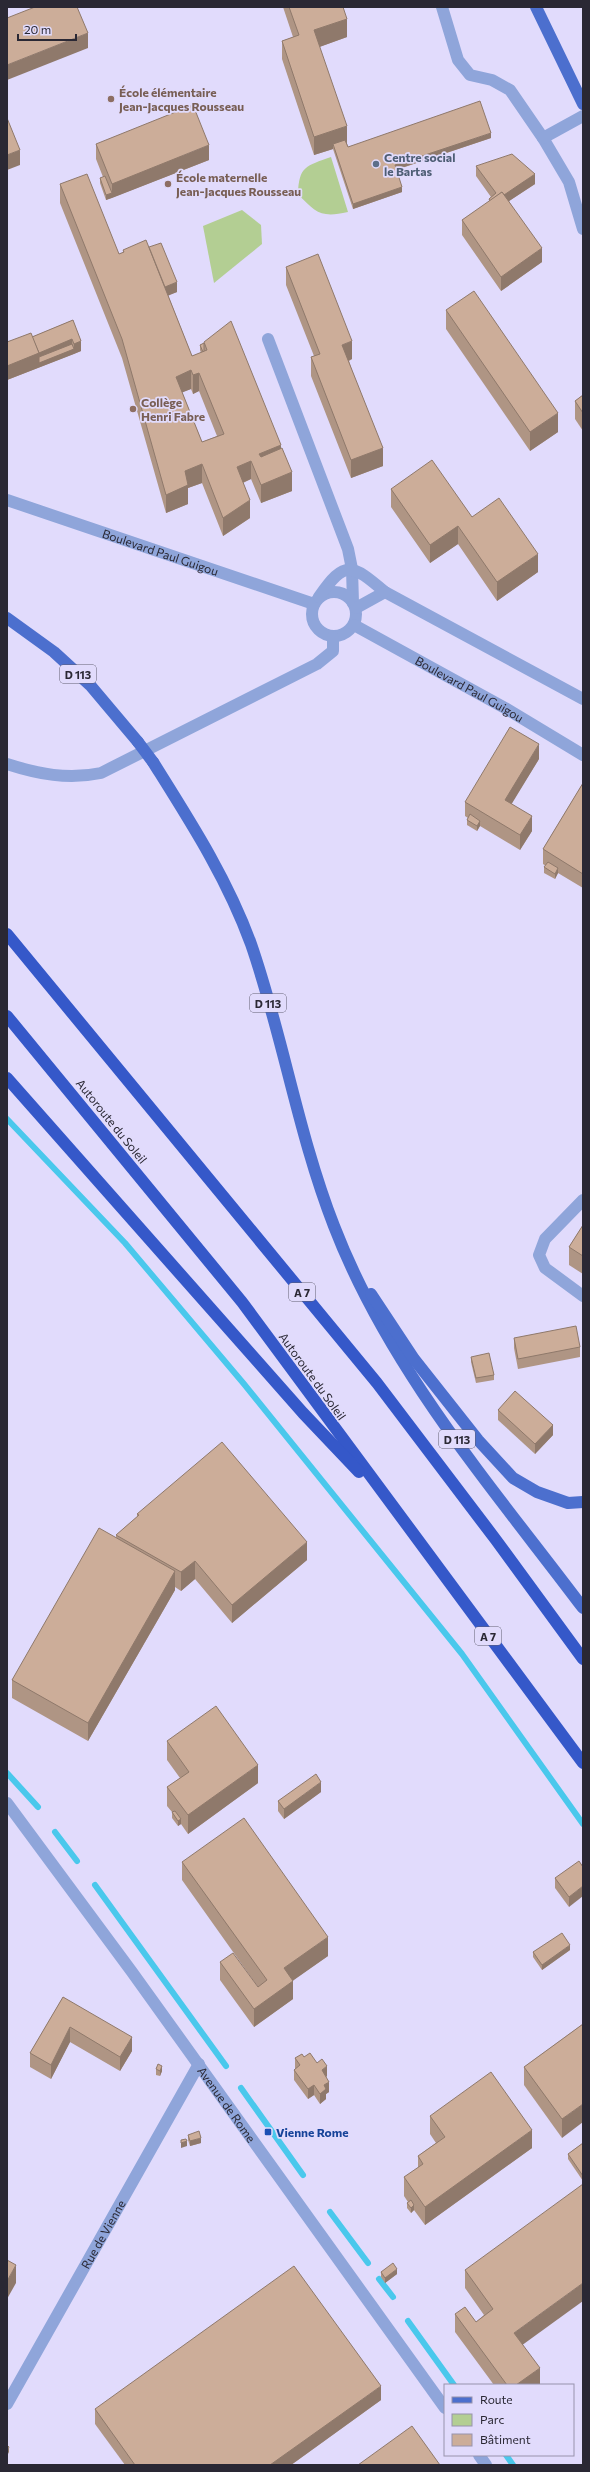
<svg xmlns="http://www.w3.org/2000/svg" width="590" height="2472" font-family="Commissioner,sans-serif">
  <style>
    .green { fill: #b3ce93 }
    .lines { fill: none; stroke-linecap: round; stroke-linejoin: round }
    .stream { stroke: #4ac8ec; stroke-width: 6 }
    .minor { stroke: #8fa5da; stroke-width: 12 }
    .major { stroke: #4c6fce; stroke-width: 12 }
    .highway { stroke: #3558c9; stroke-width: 12 }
    .major-bridge { stroke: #4c6fce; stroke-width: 12 }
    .wall { fill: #af9584; fill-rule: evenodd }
    .shaded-wall { fill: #8f796b }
    .building { fill: #ccad99; stroke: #8f796b; fill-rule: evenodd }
    .education-dot { fill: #8d6e63; stroke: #e1dbfc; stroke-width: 1.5 }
    .service-dot { fill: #5c6f8a; stroke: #e1dbfc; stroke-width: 1.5 }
    .transit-dot { fill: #1a4fb4; stroke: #e1dbfc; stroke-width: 1.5 }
    .labels { text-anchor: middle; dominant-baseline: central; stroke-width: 3.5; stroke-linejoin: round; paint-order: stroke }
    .shield { fill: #e1dbfc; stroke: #615e70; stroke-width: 1 }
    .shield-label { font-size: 11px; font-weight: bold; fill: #2a2834 }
    .education-label { font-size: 12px; font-weight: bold; fill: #785e54; stroke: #e1dbfc; text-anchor: start }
    .service-label { font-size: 12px; font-weight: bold; fill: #4e5e75; stroke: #e1dbfc; text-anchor: start }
    .street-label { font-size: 12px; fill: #2a2834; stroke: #e1dbfc }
    .transit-label { font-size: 12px; font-weight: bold; fill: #164399; stroke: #e1dbfc; text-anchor: start }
  </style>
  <rect width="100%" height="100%" fill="#e1dbfc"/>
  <g class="green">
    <path d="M331 157 348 212C321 218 316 213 298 194 299 166 306 166 331 157Z"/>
    <path d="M242 210 261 225 262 244 214 283 203 226Z"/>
  </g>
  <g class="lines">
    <g class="stream">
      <path d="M7 1119 125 1243 244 1384 462 1654 583 1824"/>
      <path d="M7 1773 38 1807"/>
      <path d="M55 1832 77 1861"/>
      <path d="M95 1885 226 2066"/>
      <path d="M241 2088 303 2175"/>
      <path d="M330 2212 368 2263"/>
      <path d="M379 2279 393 2297"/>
      <path d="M408 2321 454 2385"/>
      <path d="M506 2455 513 2465"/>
    </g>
    <g class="minor">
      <path d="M442 7 458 60 470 75 492 80 510 90 543 138 569 182 583 229"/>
      <path d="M543 138 583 116"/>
      <path d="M268 339 348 549 352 569 353 603"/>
      <path id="s1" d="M7 500 314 604"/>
      <circle cx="334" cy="614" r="22"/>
      <path d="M319 597C345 559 352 564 385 592L583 699"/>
      <path d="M356 608 385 592"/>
      <path id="s2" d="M354 625 505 708 583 755"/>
      <path d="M7 764C38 774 68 780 101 773L317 664 333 651V637"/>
      <path d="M583 1200 545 1239 539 1255 545 1268 583 1296"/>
      <path id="s3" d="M7 1803 132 1972 445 2408"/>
      <path id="s4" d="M7 2404 199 2064"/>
      <path d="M479 2455 486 2465"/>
    </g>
    <g class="major">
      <path d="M536 7 583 104"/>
      <path d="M7 618 54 652 90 685 138 742"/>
      <path d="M153 762C190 821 227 878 251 944 283 1036 298 1134 334 1226 389 1369 492 1487 583 1608"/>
      <path d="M371 1294 414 1359 478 1440 513 1478 537 1492 568 1503 583 1502"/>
    </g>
    <g class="highway">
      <path d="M7 934 377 1383 496 1540 583 1659"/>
      <path d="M7 1016 242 1302 583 1763"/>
      <path d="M7 1078 303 1413 359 1472"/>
    </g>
    <path class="major-bridge" d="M138 742 153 762"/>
  </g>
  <g class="wall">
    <path d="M283 7H343L347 37 319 47 348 147 491 138 396 170 402 192 353 209 333 149 314 155 282 59V41L293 37Z"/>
    <path d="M96 144 209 160 106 200 100 183V178L103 177 96 159Z"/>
    <path d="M476 166 535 184 509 201 542 262 501 291 462 235V220L489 202V199L491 197 476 176Z"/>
    <path d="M60 184 119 254 123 253V250L149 248 177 292 168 295 192 356 201 353 200 350V345L204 343V342L281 449 292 491 261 503 251 479 243 483 250 518 223 536 202 483 188 488V504L166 513 122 358 60 203ZM191 389 193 394 199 391 217 436 202 442 182 392Z"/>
    <path d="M286 267 352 359 349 361 383 466 351 478 311 376V357L314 356 286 285Z"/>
    <path d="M446 310 558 432 530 451 446 329Z"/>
    <path d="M73 320 81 351 7 380V342L32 337Z"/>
    <path d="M583 395V431L575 419V401Z"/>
    <path d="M391 489 472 517 538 572 497 601 458 544 430 563 391 507Z"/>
    <path d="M539 759 511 804 532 831 520 850 480 826 477 831 467 825V820L468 818 465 816V802Z"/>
    <path d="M583 783V888L558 873 555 879 544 873V867L546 866 543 864V849Z"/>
    <path d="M583 1225V1274L569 1265V1247Z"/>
    <path d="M514 1338 580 1347V1357L518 1369 514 1348Z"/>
    <path d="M471 1357 494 1375V1380L476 1383 471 1362Z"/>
    <path d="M498 1410 553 1435 535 1454 498 1420Z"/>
    <path d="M137 1514 307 1560 232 1623 195 1579 181 1591 175 1587V1590L88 1741 12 1698V1680L116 1538V1535L137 1517Z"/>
    <path d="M167 1741 258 1783 188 1834 181 1824 178 1826 172 1818V1812L167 1806V1787L180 1778 167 1760Z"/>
    <path d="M321 1792 284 1819 278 1811V1801Z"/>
    <path d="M182 1862 328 1956 293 1980V1999L254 2027 220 1980V1962L258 1987 182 1880Z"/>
    <path d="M583 1867 569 1907 555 1888V1878Z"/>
    <path d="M570 1950 542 1970 533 1957V1952Z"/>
    <path d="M63 1997 132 2051 120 2071 70 2042 51 2079 30 2067V2053Z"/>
    <path d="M583 2024 562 2138 524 2085V2067Z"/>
    <path d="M304 2057 317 2063 327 2076 326 2077 329 2092 326 2094V2099L320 2104 314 2095 308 2099 294 2080V2070L295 2069V2058Z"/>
    <path d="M156 2069 162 2071 160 2076 156 2075Z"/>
    <path d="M430 2116 532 2148 425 2225 414 2210 411 2213 407 2208V2203L408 2202 404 2196V2177L418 2168V2156L436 2143 430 2134Z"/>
    <path d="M188 2135 201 2143 190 2146 188 2140Z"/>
    <path d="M583 2143V2181L568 2159V2154Z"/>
    <path d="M465 2270 523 2345 540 2385H494L455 2332V2314L476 2322 484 2315 465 2288Z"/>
    <path d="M381 2272 397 2274 385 2283 381 2277Z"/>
    <path d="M381 2400 291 2465H125L95 2424V2409Z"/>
    <path d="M583 2441V2462L582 2460V2442Z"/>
  </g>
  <g class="shaded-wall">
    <path d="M347 19V37L314 49V30Z"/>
    <path d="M88 33V48L7 80V65Z"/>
    <path d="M347 126V144H333V149L314 155V137Z"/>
    <path d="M491 133V138L395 170V165Z"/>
    <path d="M209 145V160L112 198V184Z"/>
    <path d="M20 150V165L7 170V155Z"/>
    <path d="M535 174V184L491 213V203Z"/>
    <path d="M402 187V192L353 209V204Z"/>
    <path d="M112 193V198L106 200V195Z"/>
    <path d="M542 248V262L501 291V277Z"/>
    <path d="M177 282V292L165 297V287Z"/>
    <path d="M72 339V349H74V354L7 380V366Z"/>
    <path d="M81 341V351L74 354V344Z"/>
    <path d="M352 341V359L342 363V345Z"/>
    <path d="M191 370V389L176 395V377Z"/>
    <path d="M199 373V391L193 394V375Z"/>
    <path d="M558 413V432L530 451V432Z"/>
    <path d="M281 445V463L259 472V454Z"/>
    <path d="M383 448V466L351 478V460Z"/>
    <path d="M251 461V479L237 485V467Z"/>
    <path d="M202 464V483L188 488V504L166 513V495L185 471Z"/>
    <path d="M292 472V491L261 503V485Z"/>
    <path d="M250 500V518L223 536V518Z"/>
    <path d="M458 526V544L430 563V545Z"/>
    <path d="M538 554V572L497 601V582Z"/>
    <path d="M539 744V759L505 815V800Z"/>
    <path d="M532 816V831L520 850V835Z"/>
    <path d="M480 821V826L477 831V826Z"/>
    <path d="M558 868V873L555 879V874Z"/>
    <path d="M553 1425V1435L535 1454V1444Z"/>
    <path d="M307 1542V1560L232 1623V1605Z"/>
    <path d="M195 1561V1579L181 1591V1572Z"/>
    <path d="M175 1571V1590L88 1741V1723Z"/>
    <path d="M258 1765V1783L188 1834V1815Z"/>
    <path d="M321 1782V1792L284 1819V1809Z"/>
    <path d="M181 1819V1824L178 1826V1821Z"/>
    <path d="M583 1886V1896L569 1907V1897Z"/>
    <path d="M328 1937V1956L284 1987V1968Z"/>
    <path d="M570 1945V1950L542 1970V1965Z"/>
    <path d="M293 1981V1999L254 2027V2009Z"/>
    <path d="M70 2027V2042L51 2079V2065Z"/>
    <path d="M132 2037V2051L120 2071V2057Z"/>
    <path d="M162 2066V2071L160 2076V2071Z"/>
    <path d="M327 2066V2076L322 2080V2070Z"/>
    <path d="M329 2082V2092L326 2094V2099L320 2104V2094L324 2085Z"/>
    <path d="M314 2085V2095L308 2099V2089Z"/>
    <path d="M583 2104V2122L562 2138V2119Z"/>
    <path d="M532 2130V2148L425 2225V2207Z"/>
    <path d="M201 2138V2143L190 2146V2141Z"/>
    <path d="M187 2141V2146L181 2148V2143Z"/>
    <path d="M414 2205V2210L411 2213V2208Z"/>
    <path d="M16 2265V2283L7 2299V2281Z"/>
    <path d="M397 2269V2274L385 2283V2278Z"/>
    <path d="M583 2283V2301L514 2351V2333Z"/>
    <path d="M540 2368V2385H516Z"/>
    <path d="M381 2386V2400L291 2465H270Z"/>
    <path d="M9 2447V2452L7 2456V2451Z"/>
  </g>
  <g class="building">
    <path d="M35 7H77L88 33 7 65V18Z"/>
    <path d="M289 7H343L347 19 314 30 347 126 314 137 282 41 299 35Z"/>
    <path d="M480 101 491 133 395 165 402 187 353 204 333 144 345 140 348 147Z"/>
    <path d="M193 105 209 145 112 184 96 144Z"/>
    <path d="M7 118 20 150 7 155Z"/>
    <path d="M512 154 535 174 504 195 502 192 490 201 489 199 496 193 476 166Z"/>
    <path d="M87 174 119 254 124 252 123 250 146 240 192 356 207 350 204 342 231 321 281 445 259 454 261 457 282 448 292 472 261 485 251 461 237 467 250 500 223 518 202 464 185 471 188 485 166 495 122 339 60 184ZM191 370 193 375 199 373 224 434 202 442 176 377Z"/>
    <path d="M105 176 112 193 106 195 100 178Z"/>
    <path d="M502 192 542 248 501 277 462 220Z"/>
    <path d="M161 243 177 282 165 287 149 247Z"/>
    <path d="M318 254 352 341 342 345 383 448 351 460 311 357 320 354 286 267Z"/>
    <path d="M474 291 558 413 530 432 446 310Z"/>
    <path d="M73 320 81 341 74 344 72 339 39 353 32 337Z"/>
    <path d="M31 333 39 353 7 366V342Z"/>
    <path d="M204 343V351L203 352 200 345Z"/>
    <path d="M72 344 74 349 39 363V357Z"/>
    <path d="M583 395V413L575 401Z"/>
    <path d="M432 460 472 517 499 498 538 554 497 582 458 526 430 545 391 489Z"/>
    <path d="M510 727 539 744 505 800 532 816 520 835 465 802Z"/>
    <path d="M583 783V874L543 849Z"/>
    <path d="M470 814 480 821 477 826 467 820Z"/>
    <path d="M548 862 558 868 555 874 544 867Z"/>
    <path d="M583 1225V1256L569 1247Z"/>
    <path d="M576 1326 580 1347 518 1359 514 1338Z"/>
    <path d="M489 1353 494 1375 476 1378 471 1357Z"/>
    <path d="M515 1391 553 1425 535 1444 498 1410Z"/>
    <path d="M222 1442 307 1542 232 1605 195 1561 181 1572 116 1535 139 1515 137 1514Z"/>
    <path d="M99 1528 175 1571 88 1723 12 1680Z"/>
    <path d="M216 1706 258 1765 188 1815 167 1787 189 1772 167 1741Z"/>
    <path d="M316 1774 321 1782 284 1809 278 1801Z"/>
    <path d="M175 1811 181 1819 178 1821 172 1812Z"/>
    <path d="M244 1818 328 1937 284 1968 293 1981 254 2009 220 1962 233 1953 258 1987 267 1980 182 1862Z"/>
    <path d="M579 1861 583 1867V1886L569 1897 555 1878Z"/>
    <path d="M562 1933 570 1945 542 1965 533 1952Z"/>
    <path d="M63 1997 132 2037 120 2057 70 2027 51 2065 30 2053Z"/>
    <path d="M583 2024V2104L562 2119 524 2067Z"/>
    <path d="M310 2053 317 2063 322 2059 327 2066 322 2070 329 2082 324 2085 326 2089 320 2094 314 2085 308 2089 294 2070 300 2065 295 2058 302 2054 304 2057Z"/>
    <path d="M158 2064 162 2066 160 2071 156 2069Z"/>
    <path d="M491 2072 532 2130 425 2207 404 2177 423 2164 418 2156 445 2137 430 2116Z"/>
    <path d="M199 2131 201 2138 190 2141 188 2135Z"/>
    <path d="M186 2139 187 2141 181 2143V2140Z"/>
    <path d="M583 2143V2176L568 2154Z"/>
    <path d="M583 2184V2283L514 2333 540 2368 516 2385H507L455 2314 465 2307 476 2322 493 2309 465 2270Z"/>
    <path d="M411 2200 414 2205 411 2208 407 2203Z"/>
    <path d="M7 2260 16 2265 7 2281Z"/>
    <path d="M393 2263 397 2269 385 2278 381 2272Z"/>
    <path d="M294 2266 381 2386 270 2465H135L95 2409Z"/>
    <path d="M412 2426 440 2465H358Z"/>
    <path d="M7 2445 9 2447 7 2451Z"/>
  </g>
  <g class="education-dot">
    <circle cx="111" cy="99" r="4"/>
    <circle cx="168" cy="184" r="4"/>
    <circle cx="133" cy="409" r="4"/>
  </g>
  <circle class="service-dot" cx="376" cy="164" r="4"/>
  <rect class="transit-dot" x="264" y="2128" width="8" height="8" rx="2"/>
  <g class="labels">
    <g class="shield">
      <rect x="60" y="665" width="36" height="18" rx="3"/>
      <rect x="250" y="994" width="36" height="18" rx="3"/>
      <rect x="289" y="1283" width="26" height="18" rx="3"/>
      <rect x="439" y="1430" width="36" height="18" rx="3"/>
      <rect x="475" y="1627" width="26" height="18" rx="3"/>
    </g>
    <g class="shield-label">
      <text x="78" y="674">D 113</text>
      <text x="268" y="1003">D 113</text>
      <text x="302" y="1292">A 7</text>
      <text x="457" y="1439">D 113</text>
      <text x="488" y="1636">A 7</text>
    </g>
    <g class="education-label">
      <text x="119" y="92">École élémentaire<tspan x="119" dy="14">Jean-Jacques Rousseau</tspan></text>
      <text x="176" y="177">École maternelle<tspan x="176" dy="14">Jean-Jacques Rousseau</tspan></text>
      <text x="141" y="402">Collège<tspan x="141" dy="14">Henri Fabre</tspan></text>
    </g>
    <g class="service-label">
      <text x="384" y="157">Centre social<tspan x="384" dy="14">le Bartas</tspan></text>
    </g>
    <g class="street-label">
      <text stroke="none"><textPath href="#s1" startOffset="162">Boulevard Paul Guigou</textPath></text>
      <text stroke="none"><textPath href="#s2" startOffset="132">Boulevard Paul Guigou</textPath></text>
      <text transform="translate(112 1121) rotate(51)">Autoroute du Soleil</text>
      <text transform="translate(313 1376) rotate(54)">Autoroute du Soleil</text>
      <text stroke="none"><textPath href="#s3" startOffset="373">Avenue de Rome</textPath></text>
      <text stroke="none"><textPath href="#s4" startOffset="195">Rue de Vienne</textPath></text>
    </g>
    <g class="transit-label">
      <text x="276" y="2132">Vienne Rome</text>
    </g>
  </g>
  <rect width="590" height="2472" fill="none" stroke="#2a2834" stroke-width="16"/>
  <rect x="444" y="2384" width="130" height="72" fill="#e1dbfc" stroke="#9893ac"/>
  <rect x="452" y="2397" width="20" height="6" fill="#4c6fce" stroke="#9893ac"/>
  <text x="480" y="2404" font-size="12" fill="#2a2834">Route</text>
  <rect x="452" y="2414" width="20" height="12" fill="#b3ce93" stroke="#9893ac"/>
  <text x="480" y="2424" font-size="12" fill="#2a2834">Parc</text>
  <rect x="452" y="2434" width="20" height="12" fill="#ccad99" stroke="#9893ac"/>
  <text x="480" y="2444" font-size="12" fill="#2a2834">Bâtiment</text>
  <path d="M18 34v6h58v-6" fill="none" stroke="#2a2834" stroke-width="2"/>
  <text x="24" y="34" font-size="12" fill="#2a2834" stroke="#e1dbfc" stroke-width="3" paint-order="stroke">20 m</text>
</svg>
